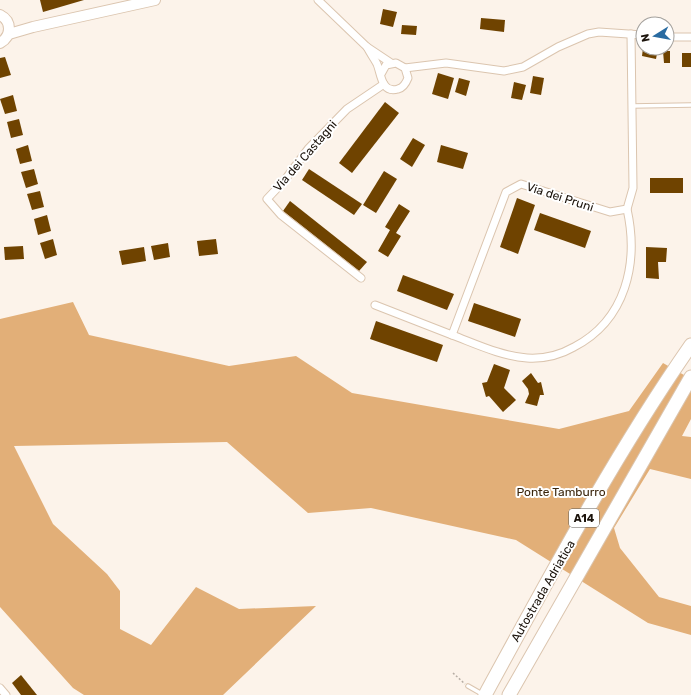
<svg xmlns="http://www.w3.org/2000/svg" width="691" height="695" font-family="Rubik,sans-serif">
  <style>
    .forest { fill: #e2af78 }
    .building { fill: #6f4300 }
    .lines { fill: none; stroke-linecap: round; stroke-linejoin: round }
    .lane-casing { stroke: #dbc5af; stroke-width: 5.5 }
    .street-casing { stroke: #dbc5af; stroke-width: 9 }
    .secondary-casing { stroke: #dbc5af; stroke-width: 12 }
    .highway-casing { stroke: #dbc5af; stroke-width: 15 }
    .path { stroke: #b6ada4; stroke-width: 1.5; stroke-dasharray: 2 2; stroke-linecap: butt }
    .lane { stroke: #fff; stroke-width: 3.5 }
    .street { stroke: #fff; stroke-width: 7 }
    .secondary { stroke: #fff; stroke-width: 10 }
    .highway { stroke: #fff; stroke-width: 13 }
    .labels { text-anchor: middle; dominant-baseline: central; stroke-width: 4; stroke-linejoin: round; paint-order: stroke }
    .shield { fill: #fff; stroke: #5f5a54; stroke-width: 1 }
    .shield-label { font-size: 11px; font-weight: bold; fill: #1b130b }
    .street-label { font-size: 12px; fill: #1b130b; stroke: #fff }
    .park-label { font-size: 12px; fill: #3a250b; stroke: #fff }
  </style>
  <rect width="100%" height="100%" fill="#fcf3ea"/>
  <path class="forest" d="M73 302 89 335 229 366 296 356 352 393 559 429 629 411 663 363 691 379V419L682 436 691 437V479L650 469 614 528 620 548 659 597 691 606V635L648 623 516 540 371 508 308 513 227 442 14 446 53 524 107 574 120 591V629L151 645 196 587 239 609 316 606 223 695H84L73 688 0 607V319Z"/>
  <g class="building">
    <path d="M40 0H84L43 12Z"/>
    <path d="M383 9 397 12 393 27 380 24Z"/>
    <path d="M481 18 505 20 504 32 480 29Z"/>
    <path d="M402 25 417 26 416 35 401 34Z"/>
    <path d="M643 48H658L656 59 642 56Z"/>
    <path d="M663 51H670V63H664Z"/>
    <rect x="682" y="53" width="9" height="14"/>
    <path d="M5 57 11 75 0 78V58Z"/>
    <path d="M438 73 454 78 448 99 432 94Z"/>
    <path d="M533 76 544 78 541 95 530 93Z"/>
    <path d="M459 78 470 81 466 96 455 92Z"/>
    <path d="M514 82 526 85 522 100 511 98Z"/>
    <path d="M13 95 17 111 5 114 0 99Z"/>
    <path d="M385 102 399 113 352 173 339 163Z"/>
    <path d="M19 119 23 135 11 138 7 122Z"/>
    <path d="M413 138 425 145 412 167 400 159Z"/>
    <path d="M28 145 32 161 20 164 16 149Z"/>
    <path d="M441 145 468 153 463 169 437 162Z"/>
    <path d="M34 169 38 184 26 188 21 172Z"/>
    <path d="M309 169 362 204 354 215 302 180Z"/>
    <path d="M384 171 397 179 376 213 363 205Z"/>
    <rect x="650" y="178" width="33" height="15"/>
    <path d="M40 191 44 207 32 210 27 194Z"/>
    <path d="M517 198 535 205 518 254 500 247Z"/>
    <path d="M290 201 367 262 359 271 283 211Z"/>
    <path d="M399 204 410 211 396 233 401 236 388 257 378 251 390 230 385 227Z"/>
    <path d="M540 213 591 231 585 248 534 230Z"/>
    <path d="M47 215 51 231 38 235 34 219Z"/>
    <path d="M53 239 57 255 45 259 40 243Z"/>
    <path d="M216 239 218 254 199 256 197 241Z"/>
    <path d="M168 243 170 257 154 260 151 246Z"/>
    <path d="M23 246 24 259 5 260 4 247Z"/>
    <path d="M144 247 146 261 122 265 119 251Z"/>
    <path d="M646 247 667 248 666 262H658L659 279 646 278Z"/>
    <path d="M403 275 454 294 447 310 397 291Z"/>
    <path d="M474 303 521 319 515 337 468 321Z"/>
    <path d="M376 321 443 345 437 362 370 339Z"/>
    <path d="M494 364 510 370 504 388 516 400 503 412 489 396 486 397 482 383 487 382Z"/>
    <path d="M531 373 538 383 541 382 544 395H540L537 406 525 403 529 394 528 389 522 381Z"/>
    <path d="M21 675 37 695H21L12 683Z"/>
  </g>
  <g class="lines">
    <defs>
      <g id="lane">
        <path d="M632 106 691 105"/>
        <path d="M468 686 482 694"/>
      </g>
      <g id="street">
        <path d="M318 0 367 47 391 63"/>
        <path d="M667 37H691"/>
        <path d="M367 47C370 53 374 58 377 64 381 73 381 94 398 89 403 88 406 83 408 78L405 68 396 63 386 65 381 74"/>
        <path d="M405 68 446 63 504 71 523 67 558 47 588 34 599 32 643 35"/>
        <path d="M361 278 281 215 267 199 284 181 308 149 347 109 384 84"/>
        <path d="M375 305 452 335 506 192 521 184 610 212 627 209 633 188 631 34"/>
        <path d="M452 335C476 344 501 356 527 358 543 359 560 355 574 347 626 320 639 263 627 209"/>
        <path d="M0 688 6 695"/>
      </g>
      <g id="secondary">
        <path d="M0 15C12 21 12 36 0 43"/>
        <path d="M9 34 33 27 155 0"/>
      </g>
      <g id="highway">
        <path d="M485 695C549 578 615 454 691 345"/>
        <path d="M509 695 691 377"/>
      </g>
    </defs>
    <use href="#lane" class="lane-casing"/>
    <use href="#street" class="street-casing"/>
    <use href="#secondary" class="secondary-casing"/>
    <use href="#highway" class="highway-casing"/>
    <path class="path" d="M453 673 465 684"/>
    <use href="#lane" class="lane"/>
    <use href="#street" class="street"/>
    <use href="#secondary" class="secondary"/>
    <use href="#highway" class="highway"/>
  </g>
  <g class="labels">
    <rect class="shield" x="569" y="509" width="30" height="18" rx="3"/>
    <g class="shield-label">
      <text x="584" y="518">A14</text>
    </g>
    <g class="street-label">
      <text transform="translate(305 156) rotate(-49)">Via dei Castagni</text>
      <text transform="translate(560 197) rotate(18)">Via dei Pruni</text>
      <text transform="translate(543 591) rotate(-60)">Autostrada Adriatica</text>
    </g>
    <g class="park-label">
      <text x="561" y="492">Ponte Tamburro</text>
    </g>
  </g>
  <g transform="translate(655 36) rotate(259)"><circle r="19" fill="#ffffff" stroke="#a4a19d"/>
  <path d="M0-3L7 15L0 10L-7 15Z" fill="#296ba1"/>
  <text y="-6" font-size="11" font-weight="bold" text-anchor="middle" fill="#1b130b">N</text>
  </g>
</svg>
